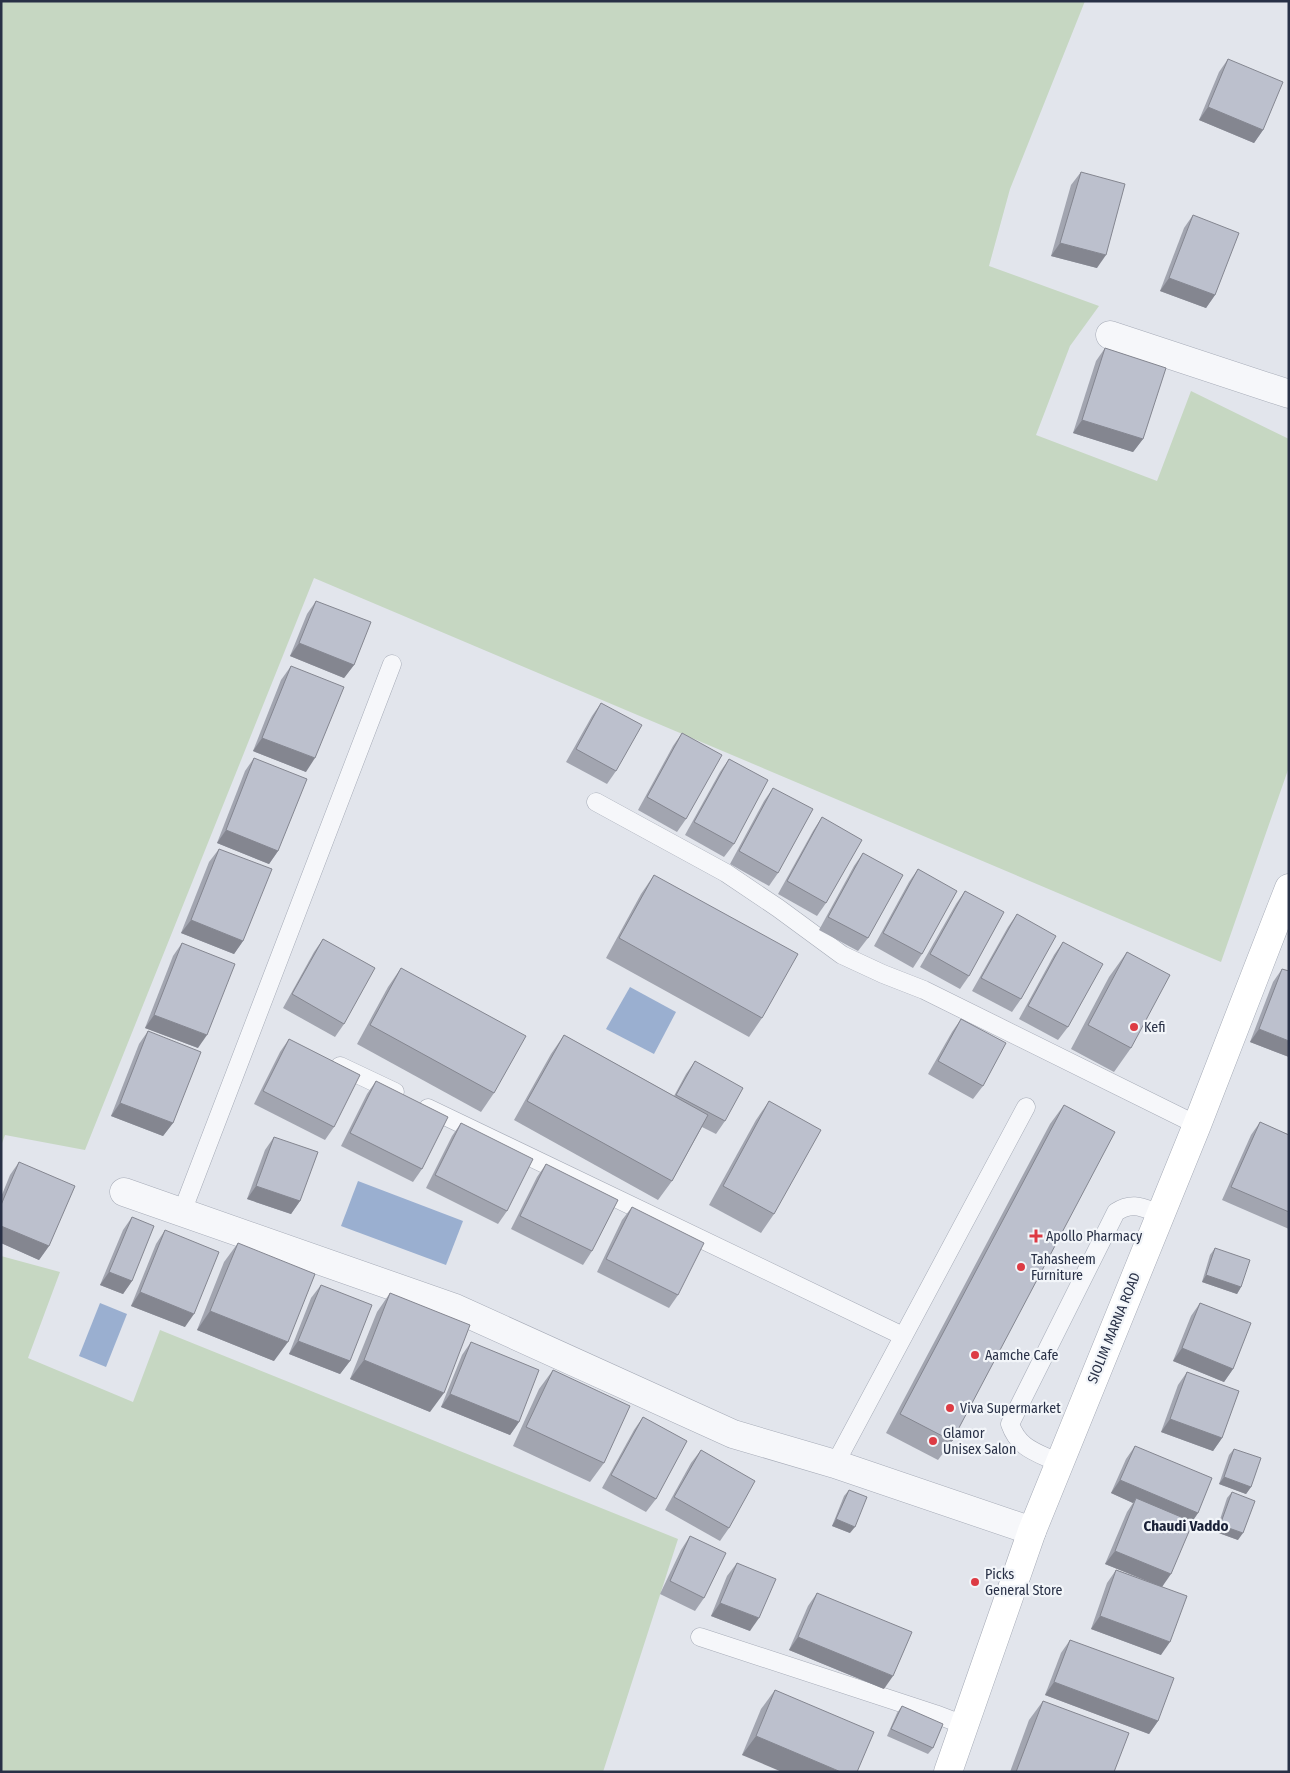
<svg xmlns="http://www.w3.org/2000/svg" width="1290" height="1773" font-family="'Fira Sans Condensed',sans-serif">
  <style>
    .green { fill: #c6d7c2 }
    .water { fill: #9aafd0 }
    .lines { fill: none; stroke-linecap: round; stroke-linejoin: round }
    .service-casing { stroke: #a6abb7; stroke-width: 19 }
    .minor-casing { stroke: #a6abb7; stroke-width: 29 }
    .secondary-casing { stroke: #a6abb7; stroke-width: 29 }
    .service { stroke: #f6f7fa; stroke-width: 18 }
    .minor { stroke: #f6f7fa; stroke-width: 28 }
    .secondary { stroke: #fff; stroke-width: 28 }
    .wall { fill: #a2a5b0 }
    .shaded-wall { fill: #848690 }
    .building { fill: #bcc0cd; stroke: #848690 }
    .poi-dot { fill: #dd3b44; stroke: #f2f5f9; stroke-width: 2 }
    .labels { text-anchor: middle; dominant-baseline: central; stroke-width: 4.5; stroke-linejoin: round; paint-order: stroke }
    .poi-label { font-size: 14px; fill: #283046; stroke: #f2f5f9; text-anchor: start }
    .street-label { font-size: 14px; fill: #283046; stroke: #f2f5f9 }
    .neighbourhood-label { font-size: 15px; font-weight: bold; fill: #1a2137; stroke: #f2f5f9 }
  </style>
  <rect width="100%" height="100%" fill="#e2e5ec"/>
  <g class="green">
    <path d="M1 1H1085L1010 189 989 266 1099 306 1070 346 1036 435 1157 481 1191 391 1289 439V767L1221 962 314 578 85 1150 5 1135 1 1146Z"/>
    <path d="M1 1256 60 1272 28 1358 133 1402 160 1330 678 1539 603 1772H1Z"/>
  </g>
  <g class="water">
    <path d="M630 987 676 1012 654 1054 606 1029Z"/>
    <path d="M358 1181 463 1221 446 1265 341 1226Z"/>
    <path d="M100 1303 127 1314 106 1367 79 1356Z"/>
  </g>
  <g class="lines">
    <defs>
      <g id="service">
        <path d="M596 802 726 873 778 908 842 955 883 974 924 990 1197 1125"/>
        <path d="M340 1066 395 1092"/>
        <path d="M428 1108 903 1336"/>
        <path d="M182 1212 392 664"/>
        <path d="M1059 1463C1036 1452 1019 1449 1010 1424L1116 1212C1133 1201 1143 1208 1161 1214"/>
        <path d="M835 1464 1026 1107"/>
        <path d="M700 1637 935 1714 964 1725"/>
      </g>
      <g id="minor">
        <path d="M1110 335 1289 394"/>
        <path d="M124 1192 455 1308 733 1434 835 1464 1032 1531"/>
      </g>
      <path id="secondary" d="M948 1772 1032 1531 1197 1125 1289 888"/>
    </defs>
    <use href="#service" class="service-casing"/>
    <use href="#minor" class="minor-casing"/>
    <use href="#secondary" class="secondary-casing"/>
    <use href="#service" class="service"/>
    <use href="#minor" class="minor"/>
    <use href="#secondary" class="secondary"/>
  </g>
  <g class="wall">
    <path d="M1228 59 1263 130 1254 143 1199 120 1219 72Z"/>
    <path d="M1081 172 1097 268 1051 256 1071 185Z"/>
    <path d="M1193 215 1215 295 1206 308 1160 291 1184 228Z"/>
    <path d="M1105 348 1143 439 1133 452 1073 433 1096 361Z"/>
    <path d="M316 601 354 665 344 678 290 656 307 614Z"/>
    <path d="M291 666 306 772 253 751 281 680Z"/>
    <path d="M601 703 616 771 607 784 566 762 592 716Z"/>
    <path d="M682 733 686 819 677 832 638 810 673 746Z"/>
    <path d="M254 758 278 851 269 864 217 843 245 771Z"/>
    <path d="M729 759 734 844 724 857 685 835 720 772Z"/>
    <path d="M773 788 778 873 769 886 730 864 764 801Z"/>
    <path d="M822 817 826 903 817 916 778 894 813 831Z"/>
    <path d="M219 849 243 941 234 954 181 933 209 862Z"/>
    <path d="M863 853 868 938 858 951 819 930 854 866Z"/>
    <path d="M918 869 922 954 913 968 874 946 909 882Z"/>
    <path d="M654 875 762 1018 749 1037 606 958 641 894Z"/>
    <path d="M965 891 969 976 960 989 920 967 956 904Z"/>
    <path d="M1017 914 1021 999 1012 1012 972 991 1008 927Z"/>
    <path d="M323 939 344 1024 335 1037 283 1008 314 952Z"/>
    <path d="M1063 942 1068 1027 1058 1040 1019 1019 1054 955Z"/>
    <path d="M182 943 198 1048 145 1028 173 956Z"/>
    <path d="M1127 952 1131 1048 1114 1072 1071 1049 1109 977Z"/>
    <path d="M401 968 494 1093 481 1112 357 1044 388 987Z"/>
    <path d="M1282 969 1289 1057 1250 1042 1273 982Z"/>
    <path d="M961 1019 983 1086 973 1099 928 1074 952 1032Z"/>
    <path d="M148 1031 173 1123 163 1136 111 1116 139 1044Z"/>
    <path d="M564 1035 674 1096 686 1074 695 1061 725 1121 716 1134 702 1127 672 1181 658 1200 514 1120 551 1054Z"/>
    <path d="M289 1039 334 1127 325 1140 254 1104 280 1052Z"/>
    <path d="M376 1081 422 1169 413 1182 341 1146 367 1094Z"/>
    <path d="M769 1101 774 1214 761 1233 709 1205 756 1120Z"/>
    <path d="M1064 1105 952 1441 938 1460 886 1433 1050 1124Z"/>
    <path d="M1260 1122 1289 1135V1229L1222 1200 1251 1135Z"/>
    <path d="M461 1123 507 1211 498 1224 426 1188 452 1136Z"/>
    <path d="M274 1137 300 1201 291 1214 247 1199 265 1150Z"/>
    <path d="M19 1162 49 1246 39 1260 1 1243V1197L10 1175Z"/>
    <path d="M546 1164 592 1251 583 1265 511 1229 537 1177Z"/>
    <path d="M632 1207 678 1295 669 1308 597 1272 622 1220Z"/>
    <path d="M132 1217V1281L123 1294 100 1285 123 1230Z"/>
    <path d="M165 1230 185 1327 131 1306 156 1244Z"/>
    <path d="M238 1243 274 1361 197 1330 224 1262Z"/>
    <path d="M1215 1248 1241 1287 1237 1294 1202 1282 1210 1255Z"/>
    <path d="M321 1285 350 1361 340 1374 289 1354 311 1298Z"/>
    <path d="M390 1293 430 1412 350 1379 377 1312Z"/>
    <path d="M1200 1303 1233 1369 1224 1382 1173 1361 1191 1316Z"/>
    <path d="M471 1342 519 1422 510 1435 441 1407 462 1355Z"/>
    <path d="M553 1370 604 1463 590 1482 513 1446 539 1389Z"/>
    <path d="M1187 1372 1222 1438 1213 1451 1161 1432 1178 1385Z"/>
    <path d="M643 1417 656 1499 646 1512 602 1488 634 1430Z"/>
    <path d="M1135 1446 1198 1513 1192 1522 1162 1587 1161 1655 1091 1629 1107 1583 1116 1570 1152 1583 1105 1564 1127 1512 1133 1503 1111 1493 1126 1459Z"/>
    <path d="M1234 1449 1251 1487 1246 1494 1219 1484 1229 1455Z"/>
    <path d="M701 1450 729 1528 720 1541 665 1510 691 1463Z"/>
    <path d="M849 1490 850 1533 832 1526 844 1496Z"/>
    <path d="M1232 1492 1238 1540 1216 1532 1227 1498Z"/>
    <path d="M690 1536 704 1598 695 1611 660 1594 681 1550Z"/>
    <path d="M737 1563 750 1631 711 1616 727 1576Z"/>
    <path d="M817 1593 884 1689 789 1650 808 1606Z"/>
    <path d="M1070 1640 1158 1721 1149 1734 1045 1695 1061 1653Z"/>
    <path d="M775 1690 857 1772 742 1755 761 1709Z"/>
    <path d="M1043 1701 1114 1772H1010L1029 1720Z"/>
    <path d="M902 1706 933 1748 928 1754 887 1736 897 1713Z"/>
  </g>
  <g class="shaded-wall">
    <path d="M1208 107 1263 130 1254 143 1199 120Z"/>
    <path d="M1060 243 1106 255 1097 268 1051 256Z"/>
    <path d="M1169 278 1215 295 1206 308 1160 291Z"/>
    <path d="M1082 420 1143 439 1133 452 1073 433Z"/>
    <path d="M299 643 354 665 344 678 290 656Z"/>
    <path d="M262 738 315 758 306 772 253 751Z"/>
    <path d="M226 830 278 851 269 864 217 843Z"/>
    <path d="M191 920 243 941 234 954 181 933Z"/>
    <path d="M154 1015 207 1035 198 1048 145 1028Z"/>
    <path d="M1259 1029 1289 1041V1057L1250 1042Z"/>
    <path d="M120 1103 173 1123 163 1136 111 1116Z"/>
    <path d="M256 1186 300 1201 291 1214 247 1199Z"/>
    <path d="M1 1226 49 1246 39 1260 1 1243Z"/>
    <path d="M109 1272 132 1281 123 1294 100 1285Z"/>
    <path d="M1206 1275 1241 1287 1237 1294 1202 1282Z"/>
    <path d="M140 1292 194 1314 185 1327 131 1306Z"/>
    <path d="M210 1311 288 1342 274 1361 197 1330Z"/>
    <path d="M298 1341 350 1361 340 1374 289 1354Z"/>
    <path d="M1182 1348 1233 1369 1224 1382 1173 1361Z"/>
    <path d="M364 1360 444 1393 430 1412 350 1379Z"/>
    <path d="M450 1394 519 1422 510 1435 441 1407Z"/>
    <path d="M1170 1419 1222 1438 1213 1451 1161 1432Z"/>
    <path d="M1224 1477 1251 1487 1246 1494 1219 1484Z"/>
    <path d="M1120 1480 1198 1513 1189 1526 1136 1498 1133 1503 1111 1493Z"/>
    <path d="M836 1519 855 1527 850 1533 832 1526Z"/>
    <path d="M1220 1525 1243 1533 1238 1540 1216 1532Z"/>
    <path d="M1115 1551 1171 1574 1162 1587 1105 1564Z"/>
    <path d="M720 1603 759 1618 750 1631 711 1616Z"/>
    <path d="M1100 1616 1170 1642 1161 1655 1091 1629Z"/>
    <path d="M798 1637 893 1676 884 1689 789 1650Z"/>
    <path d="M1054 1682 1158 1721 1149 1734 1045 1695Z"/>
    <path d="M756 1736 841 1772H782L742 1755Z"/>
  </g>
  <g class="building">
    <path d="M1228 59 1283 82 1263 130 1208 107Z"/>
    <path d="M1081 172 1125 184 1106 255 1060 243Z"/>
    <path d="M1193 215 1239 233 1215 295 1169 278Z"/>
    <path d="M1105 348 1166 368 1143 439 1082 420Z"/>
    <path d="M316 601 371 622 354 665 299 643Z"/>
    <path d="M291 666 344 687 315 758 262 738Z"/>
    <path d="M601 703 642 725 616 771 576 749Z"/>
    <path d="M682 733 722 755 686 819 647 797Z"/>
    <path d="M254 758 307 779 278 851 226 830Z"/>
    <path d="M729 759 768 780 734 844 694 822Z"/>
    <path d="M773 788 813 809 778 873 739 851Z"/>
    <path d="M822 817 862 840 826 903 787 881Z"/>
    <path d="M219 849 272 869 243 941 191 920Z"/>
    <path d="M863 853 903 875 868 938 828 917Z"/>
    <path d="M918 869 957 891 922 954 883 933Z"/>
    <path d="M654 875 798 954 762 1018 619 938Z"/>
    <path d="M965 891 1004 912 969 976 930 954Z"/>
    <path d="M1017 914 1056 936 1021 999 981 978Z"/>
    <path d="M323 939 375 968 344 1024 292 994Z"/>
    <path d="M1063 942 1103 964 1068 1027 1028 1006Z"/>
    <path d="M182 943 235 964 207 1035 154 1015Z"/>
    <path d="M1127 952 1170 975 1131 1048 1088 1025Z"/>
    <path d="M401 968 526 1036 494 1093 370 1025Z"/>
    <path d="M1282 969 1289 971V1041L1259 1029Z"/>
    <path d="M961 1019 1006 1043 983 1086 938 1061Z"/>
    <path d="M148 1031 201 1052 173 1123 120 1103Z"/>
    <path d="M564 1035 708 1115 672 1181 527 1101Z"/>
    <path d="M289 1039 360 1075 334 1127 263 1091Z"/>
    <path d="M695 1061 743 1088 725 1121 676 1095Z"/>
    <path d="M376 1081 448 1117 422 1169 350 1133Z"/>
    <path d="M769 1101 821 1130 774 1214 723 1186Z"/>
    <path d="M1064 1105 1115 1132 952 1441 900 1414Z"/>
    <path d="M1260 1122 1289 1135V1212L1231 1187Z"/>
    <path d="M461 1123 533 1159 507 1211 435 1175Z"/>
    <path d="M274 1137 318 1152 300 1201 256 1186Z"/>
    <path d="M19 1162 75 1186 49 1246 1 1226V1205Z"/>
    <path d="M546 1164 618 1200 592 1251 520 1216Z"/>
    <path d="M632 1207 704 1243 678 1295 606 1259Z"/>
    <path d="M132 1217 154 1226 132 1281 109 1272Z"/>
    <path d="M165 1230 219 1252 194 1314 140 1292Z"/>
    <path d="M238 1243 315 1274 288 1342 210 1311Z"/>
    <path d="M1215 1248 1250 1260 1241 1287 1206 1275Z"/>
    <path d="M321 1285 372 1305 350 1361 298 1341Z"/>
    <path d="M390 1293 470 1325 444 1393 364 1360Z"/>
    <path d="M1200 1303 1251 1323 1233 1369 1182 1348Z"/>
    <path d="M471 1342 539 1370 519 1422 450 1394Z"/>
    <path d="M553 1370 630 1406 604 1463 526 1427Z"/>
    <path d="M1187 1372 1239 1391 1222 1438 1170 1419Z"/>
    <path d="M643 1417 687 1441 656 1499 611 1475Z"/>
    <path d="M1135 1446 1212 1478 1198 1513 1120 1480Z"/>
    <path d="M1234 1449 1261 1458 1251 1487 1224 1477Z"/>
    <path d="M701 1450 755 1481 729 1528 674 1497Z"/>
    <path d="M849 1490 867 1497 855 1527 836 1519Z"/>
    <path d="M1232 1492 1255 1501 1243 1533 1220 1525Z"/>
    <path d="M1136 1498 1193 1522 1171 1574 1115 1551Z"/>
    <path d="M690 1536 726 1553 704 1598 670 1581Z"/>
    <path d="M737 1563 776 1579 759 1618 720 1603Z"/>
    <path d="M1116 1570 1187 1596 1170 1642 1100 1616Z"/>
    <path d="M817 1593 912 1632 893 1676 798 1637Z"/>
    <path d="M1070 1640 1174 1678 1158 1721 1054 1682Z"/>
    <path d="M775 1690 874 1732 857 1772H841L756 1736Z"/>
    <path d="M1043 1701 1129 1733 1114 1772H1016Z"/>
    <path d="M902 1706 943 1724 933 1748 891 1729Z"/>
  </g>
  <g class="poi-dot">
    <circle cx="1134" cy="1027" r="5"/>
    <path d="M1033.5 1228.5h5v5h5v5h-5v5h-5v-5h-5v-5h5z"/>
    <circle cx="1021" cy="1267" r="5"/>
    <circle cx="975" cy="1355" r="5"/>
    <circle cx="950" cy="1408" r="5"/>
    <circle cx="933" cy="1441" r="5"/>
    <circle cx="975" cy="1582" r="5"/>
  </g>
  <g class="labels">
    <g class="poi-label">
      <text x="1144" y="1027">Kefi</text>
      <text x="1046" y="1236">Apollo Pharmacy</text>
      <text x="1031" y="1259">Tahasheem<tspan x="1031" dy="16">Furniture</tspan></text>
      <text x="985" y="1355">Aamche Cafe</text>
      <text x="960" y="1408">Viva Supermarket</text>
      <text x="943" y="1433">Glamor<tspan x="943" dy="16">Unisex Salon</tspan></text>
      <text x="985" y="1574">Picks<tspan x="985" dy="16">General Store</tspan></text>
    </g>
    <g class="street-label">
      <text transform="translate(1114 1328) rotate(-68)">SIOLIM MARNA ROAD</text>
    </g>
    <g class="neighbourhood-label">
      <text x="1186" y="1526">Chaudi Vaddo</text>
    </g>
  </g>
  <rect width="1290" height="1773" fill="none" stroke="#283046" stroke-width="5"/>
</svg>
